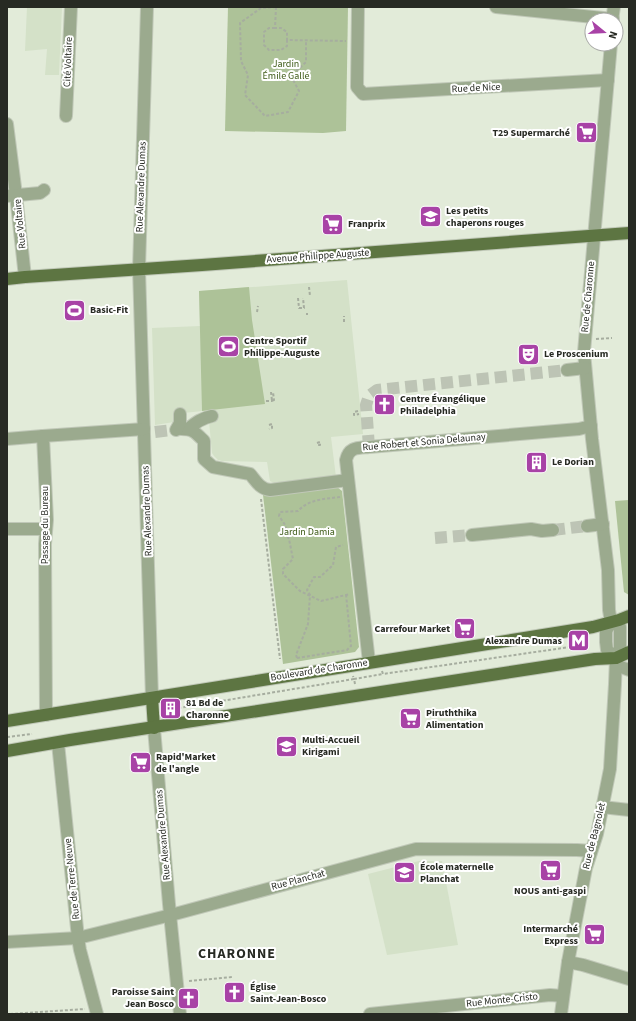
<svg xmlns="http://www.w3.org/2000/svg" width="636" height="1021" font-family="'Source Sans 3',sans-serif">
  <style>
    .built { fill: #d4e1c8 }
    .green { fill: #adc298 }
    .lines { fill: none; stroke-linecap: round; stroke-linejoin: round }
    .minor-tunnel { stroke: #bdc4b5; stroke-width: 12; stroke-dasharray: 12 6; stroke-linecap: butt }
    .minor-casing { stroke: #c0c8b8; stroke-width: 14 }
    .major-casing { stroke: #c0c8b8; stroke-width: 14 }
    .path { stroke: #a6ad9f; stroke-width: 2; stroke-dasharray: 3 2; stroke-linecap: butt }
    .minor { stroke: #9baa8e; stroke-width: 12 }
    .major { stroke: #5d7542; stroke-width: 12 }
    .labels { text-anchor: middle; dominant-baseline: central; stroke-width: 4; stroke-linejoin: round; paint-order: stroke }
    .street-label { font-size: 10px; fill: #272a23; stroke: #fff }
    .park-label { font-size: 10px; fill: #3e5b17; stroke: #fff }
    .poi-label { font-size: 10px; font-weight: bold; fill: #272a23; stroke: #fff; text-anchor: start }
    .district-label { font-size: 14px; font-weight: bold; letter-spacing: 1px; fill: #272a23; stroke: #fff }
  </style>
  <rect width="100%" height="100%" fill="#e2ebd9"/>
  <g class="built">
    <path d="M27 7H62L59 75H45L47 49 25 51Z"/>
    <path d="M347 280 363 434 331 437 336 477 274 483 270 481 267 462 222 461 218 460 214 456 212 453 209 421H213L212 410 174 414V422L155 425 152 328 200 326 199 291Z"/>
    <path d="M419 861H442L458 945 387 955 368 874Z"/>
  </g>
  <g class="green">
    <path d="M228 7H348L346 131 323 133 225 131Z"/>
    <path d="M249 287 252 320 265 404 202 411 199 291Z"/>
    <path d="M337 487 342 491 359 647 355 652 283 664 263 495Z"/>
    <path d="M629 500V595L624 592 615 501Z"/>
  </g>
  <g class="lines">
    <g class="minor-tunnel">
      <path d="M155 432 181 429"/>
      <path d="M369 447 366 405 369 396 377 390 567 370"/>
      <path d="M553 530 587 526"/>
      <path d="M435 538 472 535"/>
    </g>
    <defs>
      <g id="minor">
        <path d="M147 7 139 269 152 698"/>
        <path d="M358 7 357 87 363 94 608 80"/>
        <path d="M496 7 613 19"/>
        <path d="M612 20 614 7"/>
        <path d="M611 44 584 352 592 439 608 570 609 610 611 622 606 631V642L607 650 616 658"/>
        <path d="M66 116 71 7"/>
        <path d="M7 124 16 195 25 277"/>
        <path d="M7 196 40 193 44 190"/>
        <path d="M567 370 585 368"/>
        <path d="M181 429C193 429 195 432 204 441V459L213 467 250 474C256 481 260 489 270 490L348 480"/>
        <path d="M188 429C196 422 202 418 212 416"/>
        <path d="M176 430 180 423V414"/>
        <path d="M7 439 43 436"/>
        <path d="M587 526 603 524"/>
        <path d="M8 529H46"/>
        <path d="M472 535 531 529 542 531 553 530"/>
        <path d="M369 662 346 460C349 447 357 448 369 447L579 429 591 426"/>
        <path d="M616 665 629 670"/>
        <path d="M46 715 45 544 47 520 43 436 144 429"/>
        <path d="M154 728 169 904 180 1014"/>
        <path d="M58 743 78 938 80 950 97 1014"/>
        <path d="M602 807 629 810"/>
        <path d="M7 942 78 938 171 915 416 849 577 850 591 851"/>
        <path d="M568 962 583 965 629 979"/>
        <path d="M370 1014 550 995 563 996"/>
        <path d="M561 1014 568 962 586 868 597 834 610 769 615 684 616 658 620 648V627L611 622"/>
      </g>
      <g id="major">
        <path d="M7 279 25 277 202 265 629 233"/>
        <path d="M152 698 154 728"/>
        <path d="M7 721C203 690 398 657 593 627L619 620 629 616"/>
        <path d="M7 751 70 740 595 659 616 658 629 652"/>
      </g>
    </defs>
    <use href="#minor" class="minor-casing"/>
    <use href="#major" class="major-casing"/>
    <g class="path">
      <path d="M276 7 261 8 240 23 241 61 248 75 245 95 265 116 288 112 299 91 291 76 306 62V40"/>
      <path d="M276 7 275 28H281L287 32V40L346 41"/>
      <path d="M275 28H269L264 32V45L269 50H281L287 46V40"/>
      <path d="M309 287 310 296"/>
      <path d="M298 298 299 308H304L303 298"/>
      <path d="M257 312 258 306"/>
      <path d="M307 313V315"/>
      <path d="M344 322V316"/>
      <path d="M596 339 612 338"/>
      <path d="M271 392 272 401 274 400 273 392"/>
      <path d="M266 401H272V400"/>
      <path d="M358 411 354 412V415L359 414"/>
      <path d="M269 425 272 424V428L269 429"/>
      <path d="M317 443 320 442V445H317"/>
      <path d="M340 497C325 499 309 499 298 511L280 512 279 516C283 522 288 527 286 534L289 539 293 559 283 569V574L300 591 321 601 350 594"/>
      <path d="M261 499 280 659"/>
      <path d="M297 658 296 655 308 624 310 595 307 590 314 577H320L333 565 336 547 343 545"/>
      <path d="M297 658 347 650 351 646 346 594"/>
      <path d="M382 671 383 674 570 647 577 649"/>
      <path d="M355 684 354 679 383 674"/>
      <path d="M175 712 179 708 354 679 353 676"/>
      <path d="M7 737 32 734"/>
      <path d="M189 981 233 977"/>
      <path d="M10 1014 85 1009"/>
    </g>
    <use href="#minor" class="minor"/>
    <use href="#major" class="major"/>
  </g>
  <defs>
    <symbol id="supermarket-square" viewBox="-11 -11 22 22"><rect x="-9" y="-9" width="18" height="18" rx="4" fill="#a842a6" stroke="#fff"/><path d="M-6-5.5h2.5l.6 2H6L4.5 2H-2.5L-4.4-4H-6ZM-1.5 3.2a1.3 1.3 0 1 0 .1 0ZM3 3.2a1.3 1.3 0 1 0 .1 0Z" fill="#fff"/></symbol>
    <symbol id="school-square" viewBox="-11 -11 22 22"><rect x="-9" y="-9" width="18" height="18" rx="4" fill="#a842a6" stroke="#fff"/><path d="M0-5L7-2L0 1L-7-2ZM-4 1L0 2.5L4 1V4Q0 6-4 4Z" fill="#fff"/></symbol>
    <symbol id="stadium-square" viewBox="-11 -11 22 22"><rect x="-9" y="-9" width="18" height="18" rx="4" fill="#a842a6" stroke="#fff"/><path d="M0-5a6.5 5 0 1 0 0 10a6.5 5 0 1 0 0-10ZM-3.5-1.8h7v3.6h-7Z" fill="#fff"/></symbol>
    <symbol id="theatre-square" viewBox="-11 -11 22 22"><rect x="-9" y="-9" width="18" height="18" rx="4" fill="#a842a6" stroke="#fff"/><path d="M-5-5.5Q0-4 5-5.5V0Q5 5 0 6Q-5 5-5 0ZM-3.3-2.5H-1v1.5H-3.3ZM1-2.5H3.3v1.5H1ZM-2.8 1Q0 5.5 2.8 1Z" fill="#fff"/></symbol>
    <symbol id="church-square" viewBox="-11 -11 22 22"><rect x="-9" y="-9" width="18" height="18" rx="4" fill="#a842a6" stroke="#fff"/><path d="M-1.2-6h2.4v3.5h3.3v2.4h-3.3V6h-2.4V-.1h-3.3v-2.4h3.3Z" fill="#fff"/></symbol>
    <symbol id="building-square" viewBox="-11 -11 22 22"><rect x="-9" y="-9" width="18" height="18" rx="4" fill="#a842a6" stroke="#fff"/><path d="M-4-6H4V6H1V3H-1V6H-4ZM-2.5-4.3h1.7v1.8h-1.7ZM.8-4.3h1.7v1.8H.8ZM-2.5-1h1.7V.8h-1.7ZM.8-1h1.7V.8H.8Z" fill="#fff"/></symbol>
    <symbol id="metro-square" viewBox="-11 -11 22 22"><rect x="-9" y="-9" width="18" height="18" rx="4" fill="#a842a6" stroke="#fff"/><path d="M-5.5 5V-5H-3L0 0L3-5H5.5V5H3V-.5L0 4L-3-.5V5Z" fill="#fff"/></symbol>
  </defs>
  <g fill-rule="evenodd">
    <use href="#supermarket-square" x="574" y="120" width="25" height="25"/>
    <use href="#school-square" x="418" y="204" width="25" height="25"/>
    <use href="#supermarket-square" x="320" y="212" width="25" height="25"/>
    <use href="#stadium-square" x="62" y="298" width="25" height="25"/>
    <use href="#stadium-square" x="216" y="334" width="25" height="25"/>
    <use href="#theatre-square" x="516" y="342" width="25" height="25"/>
    <use href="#church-square" x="372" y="392" width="25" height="25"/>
    <use href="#building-square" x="524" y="450" width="25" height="25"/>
    <use href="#supermarket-square" x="452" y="616" width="25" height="25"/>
    <use href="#metro-square" x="566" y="628" width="25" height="25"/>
    <use href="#building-square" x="158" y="696" width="25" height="25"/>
    <use href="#supermarket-square" x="398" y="706" width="25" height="25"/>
    <use href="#school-square" x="274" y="734" width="25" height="25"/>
    <use href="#supermarket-square" x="128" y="750" width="25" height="25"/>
    <use href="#supermarket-square" x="538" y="858" width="25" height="25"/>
    <use href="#school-square" x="392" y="860" width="25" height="25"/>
    <use href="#supermarket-square" x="582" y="922" width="25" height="25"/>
    <use href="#church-square" x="222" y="980" width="25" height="25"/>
    <use href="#church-square" x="176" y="986" width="25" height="25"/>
  </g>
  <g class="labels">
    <g class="street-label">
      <text transform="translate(68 62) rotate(-88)">Cité Voltaire</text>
      <text transform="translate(476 88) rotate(-3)">Rue de Nice</text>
      <text transform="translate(141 187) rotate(-88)">Rue Alexandre Dumas</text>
      <text transform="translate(20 224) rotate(-96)">Rue Voltaire</text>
      <text transform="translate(318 256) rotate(-4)">Avenue Philippe Auguste</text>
      <text transform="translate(588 297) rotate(-85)">Rue de Charonne</text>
      <text transform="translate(424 442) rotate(-5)">Rue Robert et Sonia Delaunay</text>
      <text transform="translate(147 511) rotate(-92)">Rue Alexandre Dumas</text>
      <text transform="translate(45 525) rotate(-90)">Passage du Bureau</text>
      <text transform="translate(319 670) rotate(-9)">Boulevard de Charonne</text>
      <text transform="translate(163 835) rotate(-95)">Rue Alexandre Dumas</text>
      <text transform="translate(594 836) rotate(-76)">Rue de Bagnolet</text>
      <text transform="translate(72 879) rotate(-96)">Rue de Terre-Neuve</text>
      <text transform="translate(298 880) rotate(-15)">Rue Planchat</text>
      <text transform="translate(502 1000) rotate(-6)">Rue Monte-Cristo</text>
    </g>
    <g class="park-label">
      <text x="286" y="64">Jardin<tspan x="286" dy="12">Émile Gallé</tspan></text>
      <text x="307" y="532">Jardin Damia</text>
    </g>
    <g class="poi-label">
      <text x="570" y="133" text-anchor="end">T29 Supermarché</text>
      <text x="446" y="211">Les petits<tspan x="446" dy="12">chaperons rouges</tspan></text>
      <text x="348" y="224">Franprix</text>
      <text x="90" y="310">Basic-Fit</text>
      <text x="244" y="341">Centre Sportif<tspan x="244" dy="12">Philippe-Auguste</tspan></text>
      <text x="544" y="354">Le Proscenium</text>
      <text x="400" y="399">Centre Évangélique<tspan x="400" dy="12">Philadelphia</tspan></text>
      <text x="552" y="462">Le Dorian</text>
      <text x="450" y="629" text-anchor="end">Carrefour Market</text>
      <text x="562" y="641" text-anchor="end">Alexandre Dumas</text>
      <text x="186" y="703">81 Bd de<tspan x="186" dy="12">Charonne</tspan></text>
      <text x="426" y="713">Piruththika<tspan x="426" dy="12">Alimentation</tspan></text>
      <text x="302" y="740">Multi-Accueil<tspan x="302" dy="12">Kirigami</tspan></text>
      <text x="156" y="757">Rapid'Market<tspan x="156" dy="12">de l'angle</tspan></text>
      <text x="420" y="867">École maternelle<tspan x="420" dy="12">Planchat</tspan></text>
      <text x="550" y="891" text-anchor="middle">NOUS anti-gaspi</text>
      <text x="578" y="929" text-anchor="end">Intermarché<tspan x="578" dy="12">Express</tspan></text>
      <text x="250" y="987">Église<tspan x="250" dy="12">Saint-Jean-Bosco</tspan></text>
      <text x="174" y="992" text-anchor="end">Paroisse Saint<tspan x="174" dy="12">Jean Bosco</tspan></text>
    </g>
    <g class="district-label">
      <text x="237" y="954">CHARONNE</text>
    </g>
  </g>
  <rect width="636" height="1021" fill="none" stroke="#272a23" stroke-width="16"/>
  <g transform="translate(604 32) rotate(108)"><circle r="19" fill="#ffffff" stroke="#a9aaa7"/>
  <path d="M0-3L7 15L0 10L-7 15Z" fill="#a842a6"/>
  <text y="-6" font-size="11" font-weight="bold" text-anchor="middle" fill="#272a23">N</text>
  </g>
</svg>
